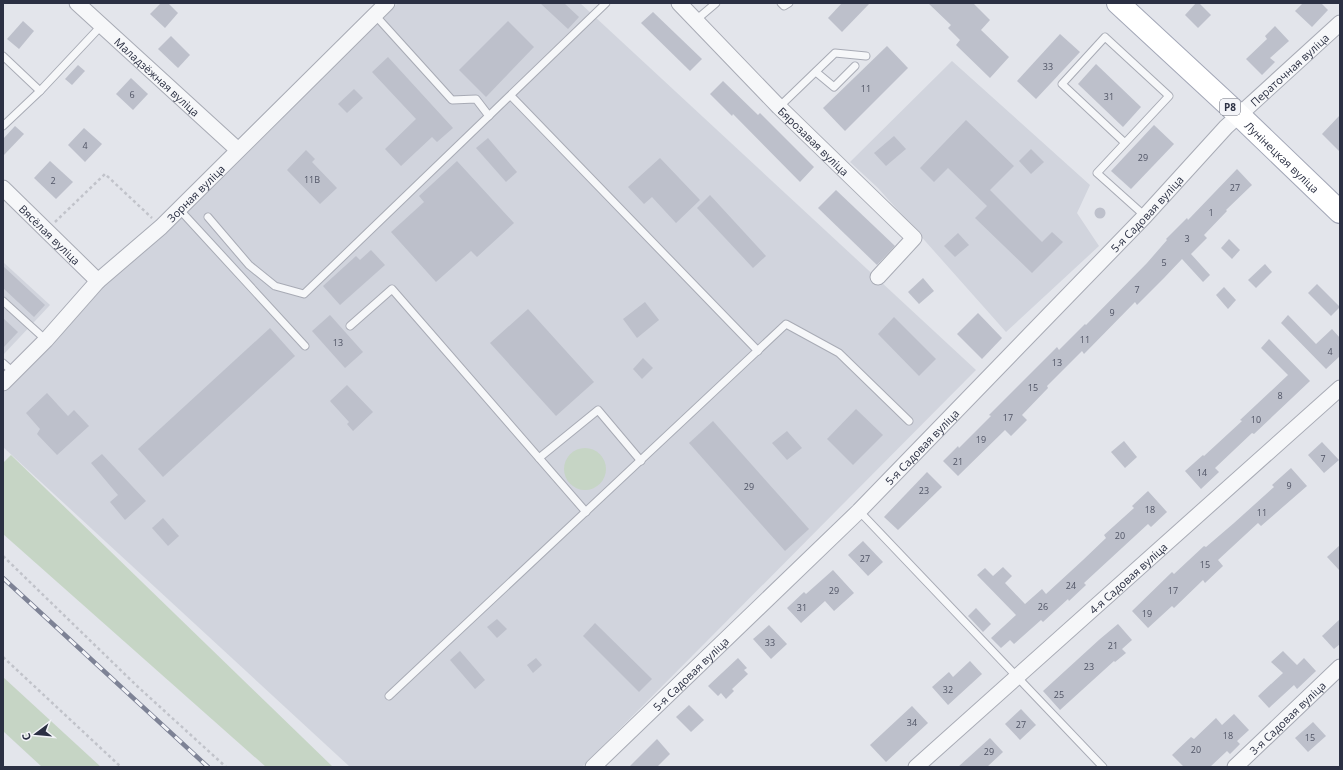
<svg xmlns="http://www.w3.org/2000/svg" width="1343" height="770" font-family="'Open Sans',sans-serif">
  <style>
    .built { fill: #d1d4dd }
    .green { fill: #c6d5c5 }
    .building { fill: #bdc0cb }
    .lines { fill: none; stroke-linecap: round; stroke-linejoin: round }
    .lane-casing { stroke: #a8abb5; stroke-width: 9 }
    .street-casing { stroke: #a8abb5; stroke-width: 17 }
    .primary-casing { stroke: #a3a7b7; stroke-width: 24 }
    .path { stroke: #c1c3ca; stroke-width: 2.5; stroke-dasharray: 3 3; stroke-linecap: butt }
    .lane { stroke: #f6f7f9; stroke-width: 7 }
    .street { stroke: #f6f7f9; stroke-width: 15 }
    .primary { stroke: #fff; stroke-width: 22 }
    .rail-casing { stroke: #7d8295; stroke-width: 4.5 }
    .rail { stroke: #f3f4f8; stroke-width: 3; stroke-dasharray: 9; stroke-linecap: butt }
    .labels { text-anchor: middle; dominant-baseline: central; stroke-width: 3; stroke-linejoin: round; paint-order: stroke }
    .number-label { font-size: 9px; fill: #505465 }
    .shield { fill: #f3f4f8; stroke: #676b79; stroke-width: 1 }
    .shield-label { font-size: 10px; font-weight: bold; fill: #2b3043 }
    .street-label { font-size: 11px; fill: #2b3043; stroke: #f3f4f8 }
  </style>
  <rect width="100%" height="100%" fill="#e3e5eb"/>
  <g class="built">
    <path d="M398 3H580L976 370 582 767H350L3 447V383L179 209Z"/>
    <path d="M952 61 1090 185 1077 213 1099 246 1006 332 878 188 850 162Z"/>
    <path d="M3 262 50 305 3 355Z"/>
  </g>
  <g class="green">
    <circle cx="585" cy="469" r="21"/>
    <path d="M11 455 333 767H266L3 534V463Z"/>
    <path d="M3 677 101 767H42L3 731Z"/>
  </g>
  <g class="building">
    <path d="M161 3H168L178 13 165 28 150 14Z"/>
    <path d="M540 3H564L579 17 568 29Z"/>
    <path d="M842 3H870L842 32 828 18Z"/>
    <path d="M928 3H973L990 20 981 30 1009 57 990 78 956 45 960 40 948 28 951 25Z"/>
    <path d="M1196 3H1199L1211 15 1198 28 1185 15Z"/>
    <path d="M1303 3H1321L1328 10 1312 27 1295 11Z"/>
    <path d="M653 12 702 59 690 71 641 23Z"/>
    <path d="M23 21 34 31 19 49 7 39Z"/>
    <path d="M508 21 534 47 486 97 459 70Z"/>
    <path d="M1275 26 1289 41 1270 58 1275 62 1262 75 1246 59 1267 39 1265 36Z"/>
    <path d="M1060 34 1080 52 1036 99 1017 81Z"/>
    <path d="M171 36 190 55 178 68 158 49Z"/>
    <path d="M887 46 908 68 845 131 823 108Z"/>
    <path d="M388 57 453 128 437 142 432 137 401 166 385 149 416 119 372 72Z"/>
    <path d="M1096 64 1141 107 1123 127 1078 84Z"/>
    <path d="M78 65 85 71 72 85 65 79Z"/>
    <path d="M131 78 148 94 133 110 116 94Z"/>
    <path d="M723 81 758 115 760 113 814 167 800 182 733 114 732 116 710 94Z"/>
    <path d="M354 89 363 98 347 113 338 104Z"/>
    <path d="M1340 115V152L1322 134Z"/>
    <path d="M966 120 1014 166 990 190 1042 242 1052 232 1063 242 1032 273 975 218 987 206 948 168 934 182 920 168Z"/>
    <path d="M1154 125 1174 144 1131 189 1111 171Z"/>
    <path d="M15 126 24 134 3 156V139Z"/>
    <path d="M84 128 102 144 85 162 68 145Z"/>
    <path d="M894 136 906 149 886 166 874 153Z"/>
    <path d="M488 138 517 172 506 182 476 148Z"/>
    <path d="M1031 149 1044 162 1031 174 1019 161Z"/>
    <path d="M306 150 315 159 312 162 337 188 320 204 287 170Z"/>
    <path d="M660 158 700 200 676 223 652 197 644 204 628 187Z"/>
    <path d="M50 161 73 182 56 199 34 178Z"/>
    <path d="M457 161 514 223 477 257 471 251 436 282 391 232 424 202 419 196Z"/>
    <path d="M1237 169 1252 185 1226 210 1227 211 1204 235 1207 238 1191 254 1210 275 1203 282 1182 259 1164 278 1137 305 1135 302 1084 354 1082 351 1047 386 1048 388 1022 415 1027 420 1011 436 1005 430 958 476 943 461 958 446 959 448 991 416 989 415 1057 347 1059 350 1085 324 1086 325 1147 263 1167 240 1166 239 1187 218 1188 220Z"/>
    <path d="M836 190 895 246 877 265 818 208Z"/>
    <path d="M710 195 766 256 753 268 697 208Z"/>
    <circle cx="1100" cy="213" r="5.5"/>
    <path d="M958 233 969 245 955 257 944 246Z"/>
    <path d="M1229 239 1240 250 1232 259 1221 248Z"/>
    <path d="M371 250 385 265 340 305 323 286 356 256 360 260Z"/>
    <path d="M1265 264 1272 272 1256 288 1248 280Z"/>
    <path d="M3 266 45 305 34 317 3 288Z"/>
    <path d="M923 278 934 291 919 304 908 292Z"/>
    <path d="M1317 284 1340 307 1331 316 1308 293Z"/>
    <path d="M1224 287 1236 300 1228 309 1216 295Z"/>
    <path d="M645 302 659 320 637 338 623 319Z"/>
    <path d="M528 309 594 382 556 416 490 343Z"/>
    <path d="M978 313 1002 338 982 359 957 334Z"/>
    <path d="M330 315 363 352 345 368 312 331Z"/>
    <path d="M1288 315 1316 344 1332 329 1340 338V356L1326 369 1281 323Z"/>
    <path d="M894 317 936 359 919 376 878 334Z"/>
    <path d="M3 318 18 332 3 348Z"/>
    <path d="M270 328 295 356 163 477 138 449Z"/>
    <path d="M1269 339 1310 381 1254 434 1252 433 1215 468 1219 472 1201 489 1185 471 1203 455 1204 456 1242 421 1240 420 1288 375 1261 348Z"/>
    <path d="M643 358 653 368 642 379 633 369Z"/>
    <path d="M347 385 373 412 353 431 347 424 349 422 330 401Z"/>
    <path d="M47 393 68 416 74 410 89 426 57 455 37 434 40 429 26 413Z"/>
    <path d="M856 409 883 435 853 465 827 439Z"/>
    <path d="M713 421 809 529 785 551 689 443Z"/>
    <path d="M787 431 802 448 787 460 772 443Z"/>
    <path d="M1124 441 1137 457 1125 468 1111 452Z"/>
    <path d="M1322 442 1339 460 1324 473 1308 455Z"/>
    <path d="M102 454 146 501 125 520 110 502 118 495 91 463Z"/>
    <path d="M1291 468 1307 486 1261 526 1258 523 1218 560 1223 566 1205 583 1203 580 1174 608 1172 606 1148 628 1132 611 1172 572 1174 574 1204 546 1206 547 1234 523 1274 487 1272 485Z"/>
    <path d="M927 472 942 487 898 530 884 517Z"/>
    <path d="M1148 491 1167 512 1151 527 1148 524 1084 583 1086 585 1069 601 1068 599 1043 622 1041 620 1014 644 1010 640 1001 648 991 638 1016 615 977 575 985 568 993 576 1003 567 1012 576 1005 583 1025 604 1042 589 1046 594 1083 560 1106 538 1104 535 1134 508 1132 506Z"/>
    <path d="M163 518 179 536 168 546 152 528Z"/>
    <path d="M863 541 883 562 868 576 848 555Z"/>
    <path d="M1340 545V571L1327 557Z"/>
    <path d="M833 570 854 593 834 611 825 601 801 623 787 608 804 592 806 594Z"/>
    <path d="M976 608 991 624 983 632 968 616Z"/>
    <path d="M497 619 507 629 497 638 487 627Z"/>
    <path d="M1340 619V644L1334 649 1322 636Z"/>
    <path d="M595 623 652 679 639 692 583 636Z"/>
    <path d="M1118 624 1132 640 1122 649 1126 653 1115 662 1114 661 1060 710 1043 691 1100 639Z"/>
    <path d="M769 625 787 644 771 659 753 639Z"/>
    <path d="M460 651 485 680 475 689 450 660Z"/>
    <path d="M1283 651 1297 665 1304 658 1316 671 1297 689 1294 685 1269 708 1258 696 1283 673 1271 662Z"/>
    <path d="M536 658 542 665 533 673 527 665Z"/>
    <path d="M738 658 747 668 744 670 748 674 732 689 734 691 726 699 721 693 718 696 708 686Z"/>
    <path d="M970 661 982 674 948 705 932 687 949 672 953 677Z"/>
    <path d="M689 705 704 720 691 732 676 717Z"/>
    <path d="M912 706 928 723 886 762 870 745Z"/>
    <path d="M1021 709 1036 725 1020 740 1005 724Z"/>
    <path d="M1234 714 1249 730 1237 741 1240 744 1230 754 1227 751 1210 767H1184L1172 755 1191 737 1194 739 1216 718 1222 725Z"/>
    <path d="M1313 722 1326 736 1308 752 1295 738Z"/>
    <path d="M990 738 1003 752 987 767H958Z"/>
    <path d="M657 739 670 754 657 767H629Z"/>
  </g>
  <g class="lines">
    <defs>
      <g id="lane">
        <path d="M781 3 784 6 789 3"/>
        <path d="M375 15 452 100 476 99 489 116"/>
        <path d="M696 20 716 3"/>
        <path d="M3 56 40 91"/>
        <path d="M816 72 834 87 855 66"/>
        <path d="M511 96 758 351"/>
        <path d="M779 107 835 53 866 56"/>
        <path d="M3 126 40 91 101 26"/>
        <path d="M1125 143 1062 84 1105 37 1169 96 1097 173 1145 216"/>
        <path d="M179 209 305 346"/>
        <path d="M208 217 249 265 275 286 304 294 606 3"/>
        <path d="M3 301 46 340"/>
        <path d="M350 326 392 289 586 512"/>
        <path d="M3 363 13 372"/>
        <path d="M539 458 598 410 641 461"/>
        <path d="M859 511 1103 767"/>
        <path d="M389 696 786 324 839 353 909 421"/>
      </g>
      <g id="street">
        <path id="s1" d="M77 3 238 150"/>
        <path id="s2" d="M679 3 779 107 914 238 878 277"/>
        <path id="s3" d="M3 188 98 281"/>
        <path id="s4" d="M3 383 46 340 98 281 161 227 387 3"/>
        <path id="s5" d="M593 767 859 511 1145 216 1226 127 1340 23"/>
        <path id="s6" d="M916 767 1340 388"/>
        <path id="s7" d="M1235 767 1340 667"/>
      </g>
      <g id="primary">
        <path id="s8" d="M1118 3 1239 115 1340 212"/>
      </g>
    </defs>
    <use href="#lane" class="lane-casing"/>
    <use href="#street" class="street-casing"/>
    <use href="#primary" class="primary-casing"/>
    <g class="path">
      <path d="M55 222 105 174 152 218"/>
      <path d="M3 556 137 686 226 767"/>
      <path d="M3 657 121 767"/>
    </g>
    <use href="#lane" class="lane"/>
    <use href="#street" class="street"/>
    <use href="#primary" class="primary"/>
    <defs>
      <path id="rail" d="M3 578 208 767"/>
    </defs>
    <use href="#rail" class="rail-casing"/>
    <use href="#rail" class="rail"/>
  </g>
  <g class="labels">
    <g class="number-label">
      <text x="1048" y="66">33</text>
      <text x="866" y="88">11</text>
      <text x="132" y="94">6</text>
      <text x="1109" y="96">31</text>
      <text x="85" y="145">4</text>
      <text x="1143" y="157">29</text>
      <text x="312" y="179">11В</text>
      <text x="53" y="180">2</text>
      <text x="1235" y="187">27</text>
      <text x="1211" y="212">1</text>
      <text x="1187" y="238">3</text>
      <text x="1164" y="262">5</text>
      <text x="1137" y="289">7</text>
      <text x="1112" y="312">9</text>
      <text x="1085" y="339">11</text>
      <text x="338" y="342">13</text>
      <text x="1330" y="351">4</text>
      <text x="1057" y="362">13</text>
      <text x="1033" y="387">15</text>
      <text x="1280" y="395">8</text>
      <text x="1008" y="417">17</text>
      <text x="1256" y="419">10</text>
      <text x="981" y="439">19</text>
      <text x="1323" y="458">7</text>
      <text x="958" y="461">21</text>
      <text x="1202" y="472">14</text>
      <text x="1289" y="485">9</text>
      <text x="749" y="486">29</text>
      <text x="924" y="490">23</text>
      <text x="1150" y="509">18</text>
      <text x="1262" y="512">11</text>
      <text x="1120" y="535">20</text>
      <text x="865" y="558">27</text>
      <text x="1205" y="564">15</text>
      <text x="1071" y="585">24</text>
      <text x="834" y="590">29</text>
      <text x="1173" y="590">17</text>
      <text x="1043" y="606">26</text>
      <text x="802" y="607">31</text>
      <text x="1147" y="613">19</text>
      <text x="770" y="642">33</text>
      <text x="1113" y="645">21</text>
      <text x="1089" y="666">23</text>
      <text x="948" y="689">32</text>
      <text x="1059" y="694">25</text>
      <text x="912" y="722">34</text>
      <text x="1021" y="724">27</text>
      <text x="1228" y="735">18</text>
      <text x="1310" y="737">15</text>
      <text x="1196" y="749">20</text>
      <text x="989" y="751">29</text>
    </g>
    <rect class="shield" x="1220" y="99" width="20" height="16" rx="3"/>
    <g class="shield-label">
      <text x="1230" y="107">Р8</text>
    </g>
    <g class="street-label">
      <text stroke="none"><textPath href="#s5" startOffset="986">Ператочная вуліца</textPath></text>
      <text stroke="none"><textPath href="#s1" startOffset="109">Маладзёжная вуліца</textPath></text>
      <text stroke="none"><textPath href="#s2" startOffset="193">Бярозавая вуліца</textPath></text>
      <text stroke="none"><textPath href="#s8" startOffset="225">Лунінецкая вуліца</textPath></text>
      <text stroke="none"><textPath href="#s4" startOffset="271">Зорная вуліца</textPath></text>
      <text stroke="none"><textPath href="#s5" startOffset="783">5-я Садовая вуліца</textPath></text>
      <text stroke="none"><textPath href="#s3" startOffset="66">Вясёлая вуліца</textPath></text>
      <text stroke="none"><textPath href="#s5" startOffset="459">5-я Садовая вуліца</textPath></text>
      <text stroke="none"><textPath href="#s6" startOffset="284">4-я Садовая вуліца</textPath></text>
      <text stroke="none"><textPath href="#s5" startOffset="135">5-я Садовая вуліца</textPath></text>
      <text stroke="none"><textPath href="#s7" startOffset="72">3-я Садовая вуліца</textPath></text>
    </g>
  </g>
  <rect width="1343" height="770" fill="none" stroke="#2b3043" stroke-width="8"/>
  <g transform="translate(36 734) rotate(254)" stroke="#f3f4f8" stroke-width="3" paint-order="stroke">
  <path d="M0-3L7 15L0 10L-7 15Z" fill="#2b3043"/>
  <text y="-6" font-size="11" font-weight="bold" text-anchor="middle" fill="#2b3043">С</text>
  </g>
</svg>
